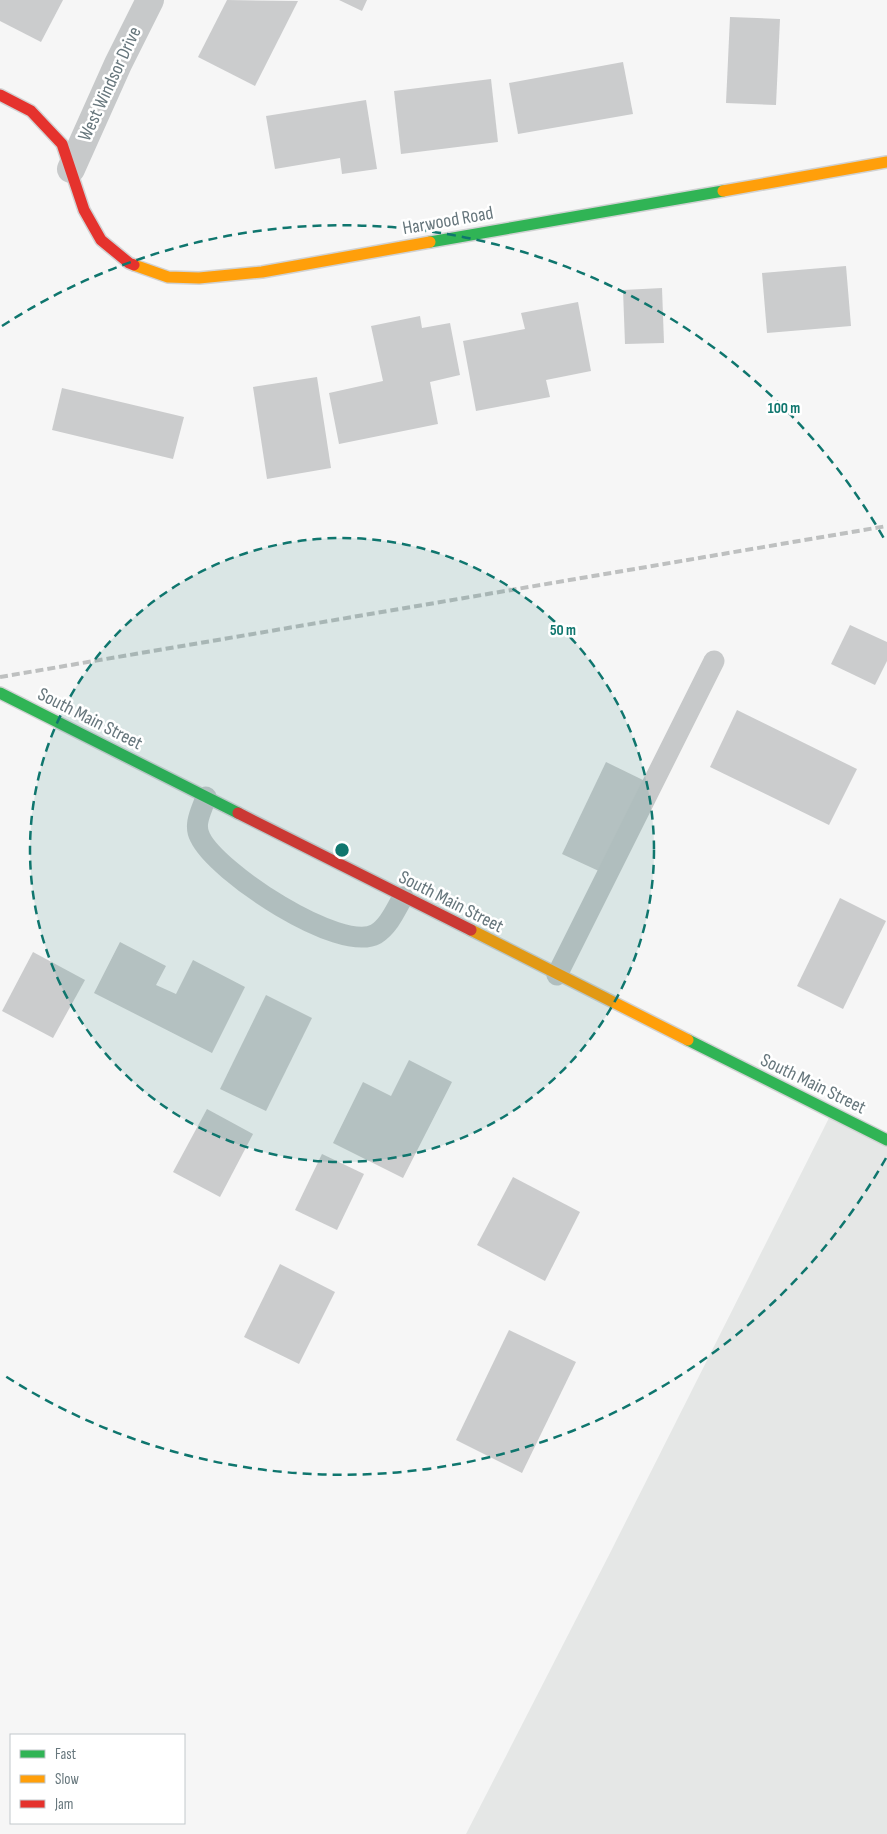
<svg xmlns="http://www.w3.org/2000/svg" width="887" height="1834" font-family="'Sofia Sans Condensed',sans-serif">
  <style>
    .built { fill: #e5e7e6 }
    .building { fill: #cbcccd }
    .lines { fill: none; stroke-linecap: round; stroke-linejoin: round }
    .fast-casing { stroke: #d1d2d3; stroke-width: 14 }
    .slow-casing { stroke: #d1d2d3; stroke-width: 14 }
    .jam-casing { stroke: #d1d2d3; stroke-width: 14 }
    .lane { stroke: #c7c9ca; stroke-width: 21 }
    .street { stroke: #c7c9ca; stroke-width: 28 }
    .fast { stroke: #30b455; stroke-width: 11 }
    .slow { stroke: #ff9f0a; stroke-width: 11 }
    .jam { stroke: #e5322d; stroke-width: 11 }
    .rail { stroke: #bec0c0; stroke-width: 4; stroke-dasharray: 8 4; stroke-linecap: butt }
    .ring { fill: none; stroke: #0f766e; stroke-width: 2.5; stroke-dasharray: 9 6 }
    .labels { text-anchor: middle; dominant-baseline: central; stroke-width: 5; stroke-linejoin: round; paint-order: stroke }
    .street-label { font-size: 19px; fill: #66767c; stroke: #fff }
    .centre { fill: #0f766e; stroke: #fff; stroke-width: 2.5 }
    .ring-label { font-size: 15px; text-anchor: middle; font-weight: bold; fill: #0f766e; stroke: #fff; stroke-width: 5; stroke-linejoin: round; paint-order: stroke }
  </style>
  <rect width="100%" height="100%" fill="#f6f6f6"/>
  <path class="built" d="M831 1114 887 1141V1834H466L608 1557Z"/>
  <g class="building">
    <path d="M0 0H63L41 42 0 21Z"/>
    <path d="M227 0 298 1 255 86 198 57Z"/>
    <path d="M339 0H367L362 11Z"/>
    <path d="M730 17 780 19 776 105 726 103Z"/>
    <path d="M623 62 633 114 518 134 509 83Z"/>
    <path d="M491 79 498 142 401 154 394 91Z"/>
    <path d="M366 100 377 169 342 174 340 158 275 169 266 116Z"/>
    <path d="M846 266 851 326 767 333 762 273Z"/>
    <path d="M662 288 664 343 625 344 623 290Z"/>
    <path d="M578 302 591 371 546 380 550 397 476 411 463 341 525 329 521 313Z"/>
    <path d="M420 316 422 328 450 323 460 375 430 382 438 424 339 444 329 393 383 381 371 326Z"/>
    <path d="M317 377 331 468 267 479 253 387Z"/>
    <path d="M62 388 184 417 173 459 52 430Z"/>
    <path d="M850 625 887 642V661L875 685 831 664Z"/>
    <path d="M737 710 857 769 829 825 710 767Z"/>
    <path d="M606 762 645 781 601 872 562 854Z"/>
    <path d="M840 898 886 921 843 1009 797 986Z"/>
    <path d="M120 942 166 966 156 985 176 994 193 960 245 987 212 1053 94 993Z"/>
    <path d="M33 952 85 980 53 1038 2 1011Z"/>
    <path d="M266 995 312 1018 266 1111 220 1089Z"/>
    <path d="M409 1060 452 1082 403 1178 333 1143 363 1082 391 1096Z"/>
    <path d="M207 1109 253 1134 220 1197 173 1172Z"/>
    <path d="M322 1154 364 1174 337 1230 295 1210Z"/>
    <path d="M513 1177 580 1212 545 1281 477 1245Z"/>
    <path d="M280 1264 335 1292 299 1364 244 1337Z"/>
    <path d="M509 1330 576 1362 522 1473 456 1440Z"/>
  </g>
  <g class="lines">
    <defs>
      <g id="fast">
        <path d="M430 242 723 191"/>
        <path d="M0 693 238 813"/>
        <path d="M688 1040 887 1140"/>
      </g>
      <g id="slow">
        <path d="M723 191 887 162"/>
        <path d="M134 265 168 277 199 278 262 272 430 242"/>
        <path d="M471 930 688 1040"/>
      </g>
      <g id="jam">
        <path d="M0 95 31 111 62 144 84 210 101 240 129 263 134 265"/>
        <path d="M238 813 471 930"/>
      </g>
    </defs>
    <use href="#fast" class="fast-casing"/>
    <use href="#slow" class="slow-casing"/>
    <use href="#jam" class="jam-casing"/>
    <g class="lane">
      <path d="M206 797C202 810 193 824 200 837 216 872 340 954 376 934 389 926 396 909 403 897"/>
      <path d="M557 975 714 661"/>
    </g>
    <path class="street" d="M71 169 118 64 150 0"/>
    <use href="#fast" class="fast"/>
    <use href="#slow" class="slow"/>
    <use href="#jam" class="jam"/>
    <path class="rail" d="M0 677 887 526"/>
  </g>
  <circle cx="342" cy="850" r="312" fill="#0f766e" fill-opacity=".12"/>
  <g class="ring">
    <circle cx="342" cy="850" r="312"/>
    <path d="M886 1158A625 625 0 0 1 2 1374M2 326A625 625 0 0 1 886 542"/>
  </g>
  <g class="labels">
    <g class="street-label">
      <text transform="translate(110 84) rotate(-65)">West Windsor Drive</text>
      <text transform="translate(448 221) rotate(-10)">Harwood Road</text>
      <text transform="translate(90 719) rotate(27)">South Main Street</text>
      <text transform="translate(451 902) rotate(27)">South Main Street</text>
      <text transform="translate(813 1084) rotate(26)">South Main Street</text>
    </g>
  </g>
  <circle cx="342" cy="850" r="8" class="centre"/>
  <g class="ring-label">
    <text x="784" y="413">100 m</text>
    <text x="563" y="635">50 m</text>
  </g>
  <rect x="10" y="1734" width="175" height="90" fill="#ffffff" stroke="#c2c8cb"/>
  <rect x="20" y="1750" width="25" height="8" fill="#30b455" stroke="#c2c8cb"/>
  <text x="55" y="1759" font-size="15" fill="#66767c">Fast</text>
  <rect x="20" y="1775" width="25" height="8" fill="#ff9f0a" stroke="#c2c8cb"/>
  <text x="55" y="1784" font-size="15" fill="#66767c">Slow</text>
  <rect x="20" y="1800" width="25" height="8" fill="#e5322d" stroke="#c2c8cb"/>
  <text x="55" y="1809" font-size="15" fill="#66767c">Jam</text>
</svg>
